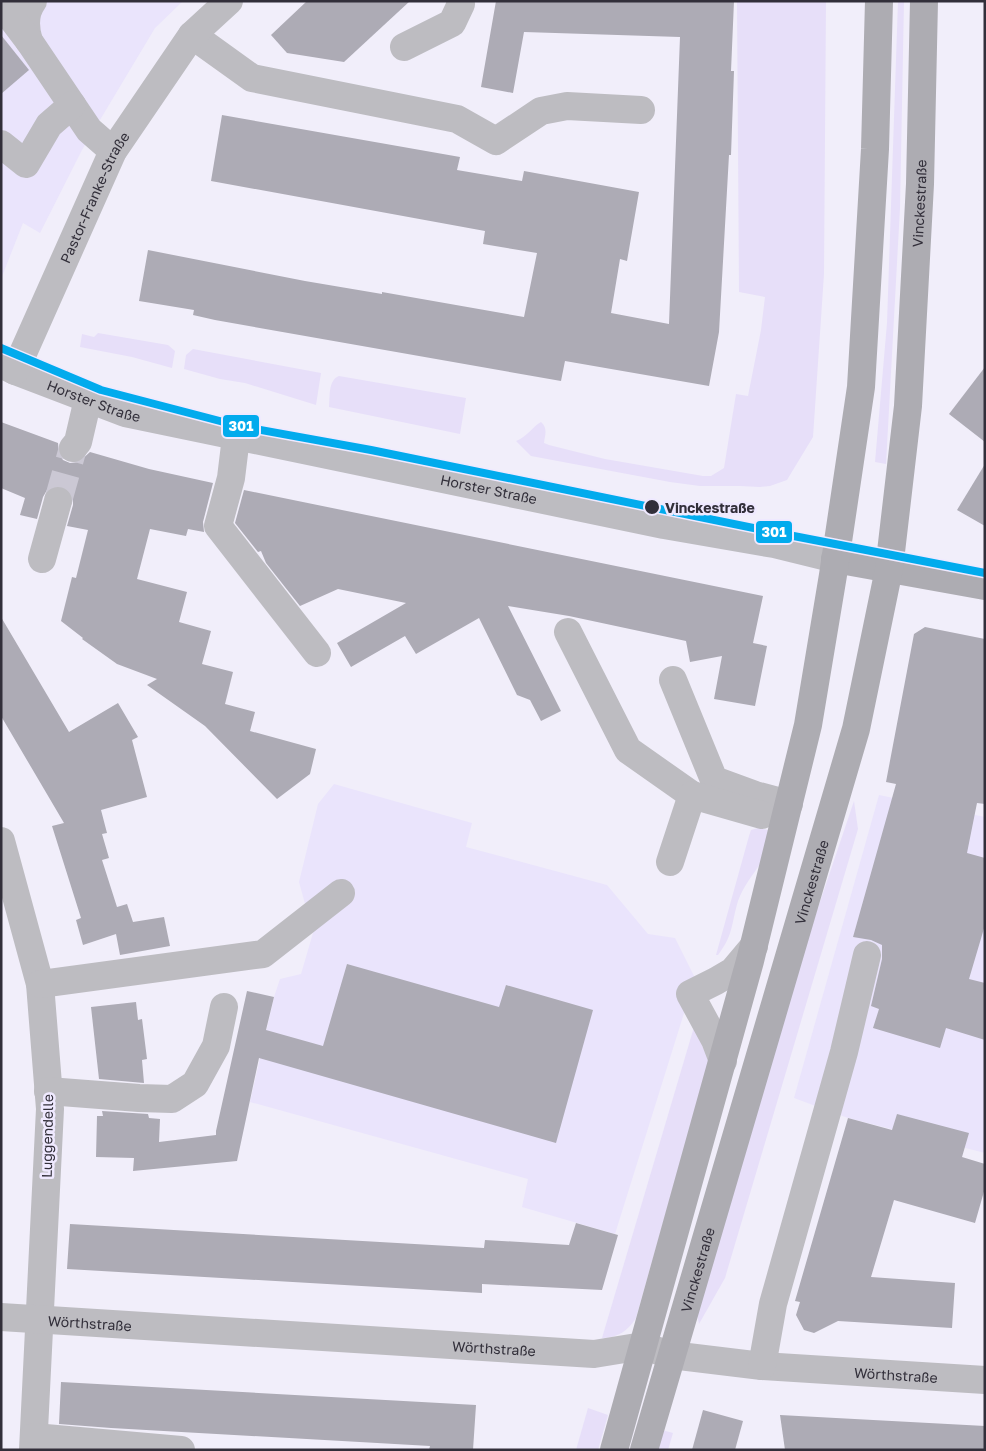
<svg xmlns="http://www.w3.org/2000/svg" width="986" height="1451" font-family="'Golos Text',sans-serif">
  <style>
    .built { fill: #eae4fc }
    .grass { fill: #e7dff9 }
    .building { fill: #adabb5 }
    .lines { fill: none; stroke-linecap: round; stroke-linejoin: round }
    .minor-tunnel { stroke: #cbc8d4; stroke-width: 28; stroke-dasharray: 28 14; stroke-linecap: butt }
    .minor { stroke: #bdbcc1; stroke-width: 28 }
    .major { stroke: #adacb2; stroke-width: 28 }
    .tram-1-casing { stroke: #efe9ff; stroke-width: 11 }
    .tram-1 { stroke: #02abed; stroke-width: 8 }
    .stop-dot { fill: #322f3a; stroke: #efe9ff; stroke-width: 2 }
    .labels { text-anchor: middle; dominant-baseline: central; stroke-width: 5; stroke-linejoin: round; paint-order: stroke }
    .street-label { font-size: 14px; fill: #322f3a; stroke: #efe9ff }
    .stop-label { font-size: 14px; font-weight: bold; fill: #322f3a; stroke: #efe9ff; text-anchor: start }
    .line-badge { stroke: #efe9ff; stroke-width: 2 }
    .badge-label { font-size: 14px; text-anchor: middle; font-weight: bold; fill: #fff }
  </style>
  <rect width="100%" height="100%" fill="#f1eefa"/>
  <g class="built">
    <path d="M1 1H183L155 28 82 150 40 233 23 223 1 279Z"/>
    <path d="M334 784 472 823 466 847 607 885 648 934 675 938 695 978 615 1234 522 1207 528 1179 250 1102 274 997 280 979 301 974 313 933 299 882 318 804Z"/>
    <path d="M879 795 985 817V1153L848 1118 794 1098Z"/>
  </g>
  <g class="grass">
    <path d="M737 1H826L824 274 813 437 793 470 787 480 770 486 760 487 740 486H700L670 482 531 456 516 441C527 437 532 427 541 422 548 428 545 435 544 443L549 445 605 459 703 476H711L724 468 736 394 748 396 761 330 765 297 739 292Z"/>
    <path d="M898 1H904L900 208 886 464 875 462 887 323Z"/>
    <path d="M98 333 168 345 175 351 172 368 132 357 80 347 82 334 94 337Z"/>
    <path d="M193 349 321 373 316 405 245 383 220 379 184 369 186 355Z"/>
    <path d="M339 376 466 398 460 434 329 407C330 397 328 380 339 376Z"/>
    <path d="M854 801 858 829 725 1278 699 1324 697 1314 795 976Z"/>
    <path d="M758 828 768 830C766 839 766 856 760 864 752 876 743 887 738 901 731 924 734 934 718 955H716L749 836 751 830Z"/>
    <path d="M694 1027 709 1061 636 1318C628 1331 617 1338 602 1338Z"/>
    <path d="M588 1408 608 1415 598 1450H576Z"/>
    <path d="M658 1429 673 1433 668 1450H652Z"/>
  </g>
  <g class="building">
    <path d="M307 1H410L344 62 287 53 271 35Z"/>
    <path d="M496 1H734L731 71H734L731 155H729L719 332 709 386 565 361 561 381 215 320 193 315 194 310 139 301 148 250 305 281 382 294V292L524 317 537 253 483 244 485 231 211 181 222 115 460 157 457 170 522 181 524 171 639 192 627 261 620 259 611 313 669 324 680 37 524 32 513 93 481 87Z"/>
    <path d="M1 35 29 70 1 94Z"/>
    <path d="M985 367V442L949 414Z"/>
    <path d="M1 422 58 443 59 454 63 460 70 463 79 462 90 452 149 469 213 483 203 522 204 532 188 529 186 536 150 529 137 579 187 592 179 622 211 631 202 664 233 672 225 704 255 712 250 731 316 749 310 774 277 799 205 726 147 685 157 679 117 664 82 639 83 638 61 621 72 577 76 578 88 530 67 526 73 505V498L69 490 62 486H54L47 490 43 497 37 519 20 515 25 498 1 488Z"/>
    <path d="M985 464V526L957 510Z"/>
    <path d="M244 490 763 596 753 643 767 646 755 706 714 699 722 656 690 662 686 641 569 616 508 606 561 711 541 721 530 700 517 695 479 618 416 654 405 636 351 667 337 643 406 603 338 589 300 606 266 563 261 551 258 552 235 523Z"/>
    <path d="M1 617 69 732 118 703 138 737 132 740 147 797 101 810 107 833 102 834 109 858 102 860 117 907 127 904 133 922 164 917 170 946 120 955 116 934 83 945 76 920 81 918 52 826 64 823 1 716Z"/>
    <path d="M925 627 985 639V804L977 803 967 853 985 858V925L969 979 985 983V1040L946 1028 940 1048 873 1028 879 1009 871 1006 882 959V945L871 940 853 937 896 784 886 782 914 634Z"/>
    <path d="M347 964 499 1007 506 985 593 1010 556 1143 259 1058 237 1161 133 1171 134 1158 96 1157 97 1116H103L102 1111 148 1114 149 1118 160 1119 159 1142 216 1135V1131L247 991 274 997 266 1030 323 1046Z"/>
    <path d="M136 1002 138 1020 142 1019 147 1059 142 1060 144 1083 99 1079 91 1007Z"/>
    <path d="M897 1114 969 1133 962 1157 985 1164V1188L975 1223 894 1200 871 1277 955 1283 952 1328 838 1321 814 1333 804 1330 796 1315 800 1302 795 1301 848 1118 892 1130Z"/>
    <path d="M576 1223 618 1235 602 1290 482 1284V1293L67 1269 70 1224 484 1248 485 1240 569 1245Z"/>
    <path d="M61 1382 476 1405 473 1450H429L430 1446 111 1428 59 1424Z"/>
    <path d="M703 1410 743 1421 735 1450H692Z"/>
    <path d="M780 1415 985 1426V1450H785Z"/>
  </g>
  <g class="lines">
    <path class="minor-tunnel" d="M58 501 73 448"/>
    <g class="minor">
      <path d="M33 1C24 13 25 28 29 41L89 130 113 151"/>
      <path d="M1 4 29 41"/>
      <path d="M192 35 252 78 457 119 496 141 541 111 567 106 641 110"/>
      <path d="M404 47 452 23 461 4 460 1"/>
      <path d="M1 144 26 164 49 125 72 105"/>
      <path id="s1" d="M1 364 15 371 125 413 664 525 774 544 835 559"/>
      <path id="s2" d="M15 371 113 151 192 35 229 1"/>
      <path d="M236 437 231 478 218 526 317 653"/>
      <path d="M73 448 78 442 88 399"/>
      <path d="M42 559 58 501"/>
      <path d="M568 632 628 750 692 795"/>
      <path d="M673 680 714 780 755 795 789 804"/>
      <path d="M1 841 40 984 50 1109 33 1450"/>
      <path d="M670 862 692 795 762 815"/>
      <path d="M40 984 263 954 341 893"/>
      <path d="M723 1061 715 1040 690 994 716 981 733 971 754 946"/>
      <path d="M48 1091 139 1098 172 1099 195 1084 216 1046 224 1007"/>
      <path id="s3" d="M1 1317 594 1354 643 1346 671 1355 762 1366 985 1380"/>
      <path d="M762 1366 773 1304 844 1052 867 955"/>
      <path d="M34 1437 181 1450"/>
    </g>
    <g class="major">
      <path d="M835 559 985 586"/>
      <path d="M614 1450 750 961 808 725 833 575 861 387 875 149 879 1"/>
      <path id="s4" d="M644 1450 856 729 889 569 908 406 920 184 924 1"/>
    </g>
    <defs>
      <path id="tram-1" d="M1 348 101 390 239 426 371 450 778 533 985 573"/>
    </defs>
    <use href="#tram-1" class="tram-1-casing"/>
    <use href="#tram-1" class="tram-1"/>
  </g>
  <circle class="stop-dot" cx="652" cy="507" r="8"/>
  <g class="labels">
    <g class="street-label">
      <text stroke="none"><textPath href="#s2" startOffset="191">Pastor-Franke-Straße</textPath></text>
      <text stroke="none"><textPath href="#s4" startOffset="1282">Vinckestraße</textPath></text>
      <text stroke="none"><textPath href="#s1" startOffset="100">Horster Straße</textPath></text>
      <text stroke="none"><textPath href="#s1" startOffset="505">Horster Straße</textPath></text>
      <text stroke="none"><textPath href="#s4" startOffset="592">Vinckestraße</textPath></text>
      <text transform="translate(47 1136) rotate(-89)">Luggendelle</text>
      <text stroke="none"><textPath href="#s4" startOffset="188">Vinckestraße</textPath></text>
      <text stroke="none"><textPath href="#s3" startOffset="89">Wörthstraße</textPath></text>
      <text stroke="none"><textPath href="#s3" startOffset="494">Wörthstraße</textPath></text>
      <text stroke="none"><textPath href="#s3" startOffset="899">Wörthstraße</textPath></text>
    </g>
    <g class="stop-label">
      <text x="665" y="507">Vinckestraße</text>
    </g>
  </g>
  <g class="line-badge">
    <rect x="222" y="414" width="38" height="24" rx="5" fill="#02abed"/>
    <rect x="755" y="520" width="38" height="24" rx="5" fill="#02abed"/>
  </g>
  <g class="badge-label">
    <text x="241" y="431">301</text>
    <text x="774" y="537">301</text>
  </g>
  <rect width="986" height="1451" fill="none" stroke="#322f3a" stroke-width="5"/>
</svg>
